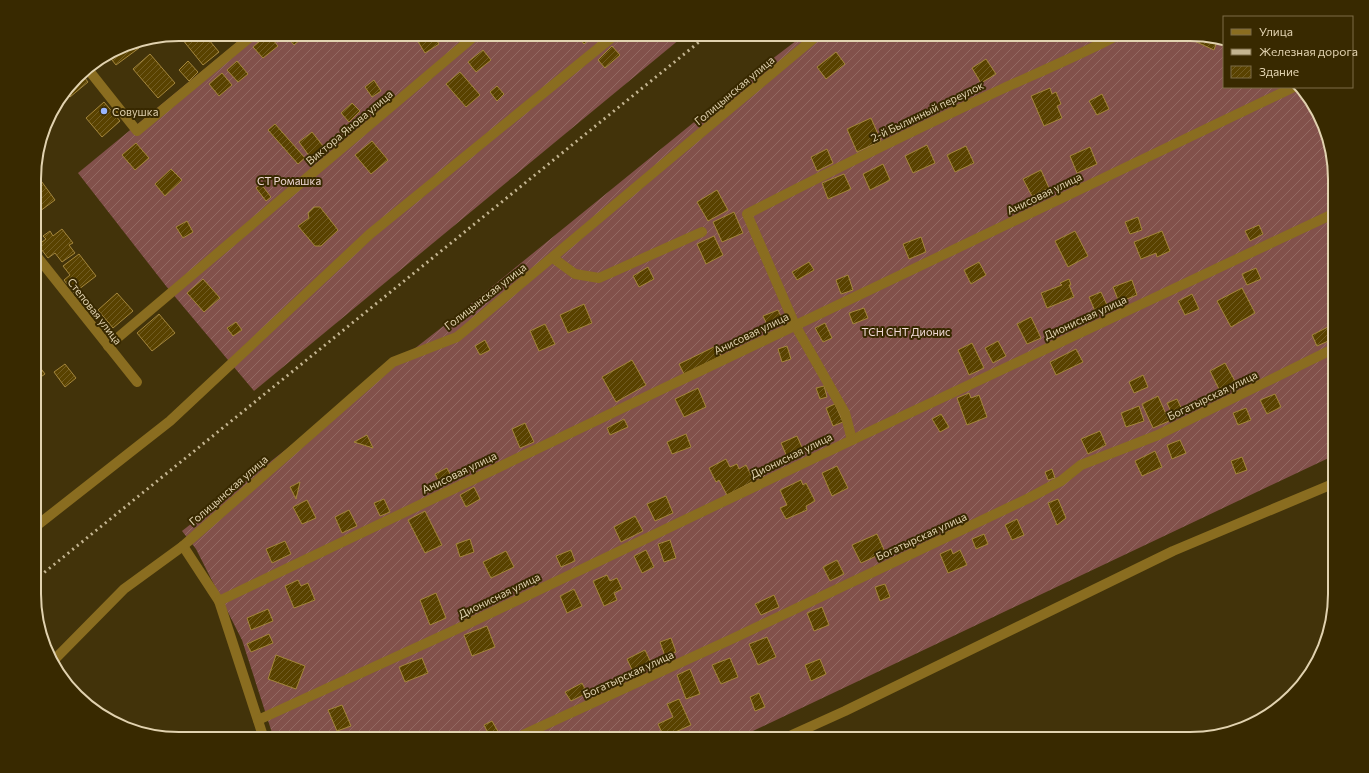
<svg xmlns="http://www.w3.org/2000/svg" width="1369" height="773" font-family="Commissioner,sans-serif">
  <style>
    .garden { fill: url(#garden-furrows) }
    .building { fill: url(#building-hatch); stroke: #a4863c }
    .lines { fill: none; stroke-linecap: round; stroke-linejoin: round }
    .street { stroke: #8a6d20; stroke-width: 10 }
    .rail { stroke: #c4b591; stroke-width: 3; stroke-dasharray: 2 4; stroke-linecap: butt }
    .poi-dot { fill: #99b5fd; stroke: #382900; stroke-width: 1.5 }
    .labels { text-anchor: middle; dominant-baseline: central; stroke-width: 4; stroke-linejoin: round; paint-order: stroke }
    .street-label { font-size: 11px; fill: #e1d2af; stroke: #382900 }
    .poi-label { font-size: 11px; fill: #e1d2af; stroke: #382900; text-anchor: start }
    .park-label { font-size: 11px; fill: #f1dad6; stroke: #382900 }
    .rim { fill: none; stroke: #e1d2af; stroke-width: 2 }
  </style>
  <defs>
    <pattern id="garden-furrows" width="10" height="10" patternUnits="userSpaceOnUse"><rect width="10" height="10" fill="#82514b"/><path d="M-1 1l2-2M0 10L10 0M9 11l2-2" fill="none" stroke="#936962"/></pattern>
    <pattern id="building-hatch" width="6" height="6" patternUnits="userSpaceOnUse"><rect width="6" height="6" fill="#594200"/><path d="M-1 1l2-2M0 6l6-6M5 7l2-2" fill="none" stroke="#715c23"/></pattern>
  </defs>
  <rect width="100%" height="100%" fill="#42330a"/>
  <g class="garden">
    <path d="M247 34H677L680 39 254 391 166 286 78 173Z"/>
    <path d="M805 34H1190L1224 43V87H1298L1311 99 1335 169V455L736 739H274L242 640 196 549 182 531 446 324 763 66Z"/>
  </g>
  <g class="building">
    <path d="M178 34H204L219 52 203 65Z"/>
    <path d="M221 34H235L227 41Z"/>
    <path d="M268 34 278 46 263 58 253 47Z"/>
    <path d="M293 34H307L294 45 288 38Z"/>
    <path d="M416 34H433L439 44 425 53 414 35Z"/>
    <path d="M576 34H596L584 44Z"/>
    <path d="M1077 34H1099L1081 42Z"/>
    <path d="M1192 34 1217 41 1214 50 1190 39Z"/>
    <path d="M135 43 139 48 116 65 108 55 124 45Z"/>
    <path d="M612 46 620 55 605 68 598 60Z"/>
    <path d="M483 50 491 60 476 72 468 62Z"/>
    <path d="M836 52 845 64 826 79 817 67Z"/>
    <path d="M150 54 175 83 158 98 133 69Z"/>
    <path d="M986 59 996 74 981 83 972 68Z"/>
    <path d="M188 61 198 72 189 81 179 70Z"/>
    <path d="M237 61 248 74 238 82 227 70Z"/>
    <path d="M460 72 480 95 466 107 446 84Z"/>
    <path d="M81 73 88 82 70 97 66 92Z"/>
    <path d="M222 73 232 85 219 96 209 84Z"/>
    <path d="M374 80 381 91 372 97 365 87Z"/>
    <path d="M497 86 504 94 497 101 490 92Z"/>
    <path d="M1050 88 1052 94 1056 92 1061 104 1057 106 1062 118 1044 126 1031 96Z"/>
    <path d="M1102 94 1109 109 1097 115 1089 101Z"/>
    <path d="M104 102 120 121 102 137 86 118Z"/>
    <path d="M352 103 360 111 349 122 341 113Z"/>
    <path d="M871 118 881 141 857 152 847 129Z"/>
    <path d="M275 124 305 158 298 164 268 130Z"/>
    <path d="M312 132 323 146 310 157 299 142Z"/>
    <path d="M372 141 388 160 371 174 355 155Z"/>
    <path d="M136 143 149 158 135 170 122 155Z"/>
    <path d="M927 145 935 163 913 173 905 156Z"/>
    <path d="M966 146 974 163 955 172 947 155Z"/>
    <path d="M1090 147 1097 164 1077 173 1070 156Z"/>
    <path d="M827 149 833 163 817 171 811 157Z"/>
    <path d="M883 164 890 180 870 190 863 174Z"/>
    <path d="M171 169 182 180 165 196 155 184Z"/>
    <path d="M1041 170 1049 188 1032 196 1023 179Z"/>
    <path d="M844 174 851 189 828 199 822 183Z"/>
    <path d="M39 178 55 200 36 214 35 181Z"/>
    <path d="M261 184 271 197 266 201 256 188Z"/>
    <path d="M717 190 728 210 708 221 697 202Z"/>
    <path d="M314 207H320L338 230 321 246H315L298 226 309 218 308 213Z"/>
    <path d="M734 212 743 233 722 242 713 222Z"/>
    <path d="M1138 217 1142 230 1130 234 1125 222Z"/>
    <path d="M187 221 193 232 183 238 176 227Z"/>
    <path d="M1259 225 1263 234 1250 241 1245 231Z"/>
    <path d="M62 229 73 243 69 245 75 253 62 262 55 253 48 258 38 245 46 239 43 236 50 231 53 236Z"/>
    <path d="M1075 231 1088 256 1068 267 1055 241Z"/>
    <path d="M1162 231 1170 251 1157 257 1156 253 1141 259 1134 242Z"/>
    <path d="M714 236 723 255 706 264 697 244Z"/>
    <path d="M921 237 926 252 909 259 903 244Z"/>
    <path d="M79 254 96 276 74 293 64 280 70 275 63 266Z"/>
    <path d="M809 262 814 270 797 280 792 272Z"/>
    <path d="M979 262 986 275 971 284 964 270Z"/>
    <path d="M648 267 654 279 639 287 633 276Z"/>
    <path d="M1256 268 1261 279 1247 285 1242 274Z"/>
    <path d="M848 275 853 290 841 294 836 280Z"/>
    <path d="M203 279 220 298 204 312 187 293Z"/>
    <path d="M1069 279 1071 285H1069L1074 297 1047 308 1041 293 1062 285 1060 283Z"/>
    <path d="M1132 280 1137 295 1119 302 1113 287Z"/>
    <path d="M1242 288 1255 313 1231 327 1217 301Z"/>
    <path d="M1101 292 1107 305 1095 311 1089 297Z"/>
    <path d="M117 293 133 311 113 328 98 310Z"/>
    <path d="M1192 294 1199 309 1185 315 1178 301Z"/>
    <path d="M584 304 592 323 568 333 560 315Z"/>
    <path d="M864 308 868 318 853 324 849 313Z"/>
    <path d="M778 310 784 323 769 329 763 316Z"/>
    <path d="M159 314 175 333 152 351 137 333Z"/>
    <path d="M1031 317 1041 338 1027 344 1017 324Z"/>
    <path d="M236 322 242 330 233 336 227 328Z"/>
    <path d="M825 323 832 338 823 342 815 328Z"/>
    <path d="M545 324 555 344 539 351 530 331Z"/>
    <path d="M1330 326 1335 338 1317 346 1312 335Z"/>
    <path d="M485 340 490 350 480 355 475 346Z"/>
    <path d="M998 341 1006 356 993 363 985 348Z"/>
    <path d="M972 343 984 368 969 375 958 350Z"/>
    <path d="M716 346 721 356 684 374 679 364Z"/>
    <path d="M787 346 791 359 782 362 778 349Z"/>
    <path d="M1076 349 1083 362 1056 375 1050 362Z"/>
    <path d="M632 360 646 385 616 402 602 377Z"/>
    <path d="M1225 363 1236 383 1220 391 1210 371Z"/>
    <path d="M65 364 76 378 65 387 54 372Z"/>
    <path d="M39 366 45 374 35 381V369Z"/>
    <path d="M1143 375 1148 387 1134 393 1129 382Z"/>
    <path d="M824 386 827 397 820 399 816 388Z"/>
    <path d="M698 388 706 407 684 417 675 399Z"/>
    <path d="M969 393 971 398 979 395 987 417 967 425 957 398Z"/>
    <path d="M1275 394 1281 407 1267 414 1260 400Z"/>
    <path d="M1158 396 1169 421 1153 428 1142 404Z"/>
    <path d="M1177 399 1184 414 1174 418 1167 403Z"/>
    <path d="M835 404 843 422 833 426 826 408Z"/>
    <path d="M1139 406 1144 421 1126 427 1121 413Z"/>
    <path d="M1246 408 1251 420 1238 425 1233 413Z"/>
    <path d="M941 414 949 427 940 432 932 419Z"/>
    <path d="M624 419 628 427 610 435 607 428Z"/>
    <path d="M525 423 534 442 520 448 512 429Z"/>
    <path d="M1100 431 1106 445 1088 454 1081 439Z"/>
    <path d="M686 434 691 447 672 454 667 442Z"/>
    <path d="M367 435 373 448 354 442Z"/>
    <path d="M797 436 804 452 788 459 781 443Z"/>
    <path d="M1180 440 1186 453 1172 459 1167 445Z"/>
    <path d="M1155 451 1162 467 1142 476 1135 461Z"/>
    <path d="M1242 457 1247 470 1236 474 1231 461Z"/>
    <path d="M726 459 730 467 737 464 739 469 746 465 754 481 727 495 719 480 716 482 709 468Z"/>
    <path d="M837 466 848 488 832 496 822 473Z"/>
    <path d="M447 468 453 480 441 486 435 474Z"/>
    <path d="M1052 469 1055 478 1048 480 1045 472Z"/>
    <path d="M801 480 803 485 806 483 815 501 806 506 807 510 786 519 780 508 787 505 780 490Z"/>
    <path d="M300 482 296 499 290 487Z"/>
    <path d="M474 487 480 499 466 507 460 495Z"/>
    <path d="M666 496 673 513 655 521 647 504Z"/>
    <path d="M384 499 390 512 380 516 374 503Z"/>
    <path d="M1058 499 1066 518 1057 525 1048 503Z"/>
    <path d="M307 500 316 518 302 524 293 507Z"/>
    <path d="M349 510 357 526 342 533 335 517Z"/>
    <path d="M425 511 442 545 425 553 408 520Z"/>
    <path d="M635 516 643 531 621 542 614 527Z"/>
    <path d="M1017 519 1024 535 1012 540 1005 525Z"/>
    <path d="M877 534 885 552 861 563 852 545Z"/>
    <path d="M984 534 988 544 976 549 972 539Z"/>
    <path d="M470 539 474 552 460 557 456 544Z"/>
    <path d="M670 540 676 558 664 562 658 544Z"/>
    <path d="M285 541 291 554 272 563 266 549Z"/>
    <path d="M951 549 953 554 960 550 967 565 948 573 940 554Z"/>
    <path d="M571 550 575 561 561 567 556 556Z"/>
    <path d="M646 550 654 567 642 573 634 556Z"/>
    <path d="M506 551 514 567 491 578 483 562Z"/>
    <path d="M837 560 844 574 830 581 823 567Z"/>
    <path d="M607 575 610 581 617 578 622 589 614 593 617 600 604 606 593 581Z"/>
    <path d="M298 580 301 586 308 583 315 600 294 608 285 586Z"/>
    <path d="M885 584 890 597 880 601 875 587Z"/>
    <path d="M574 589 582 606 567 613 560 596Z"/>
    <path d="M436 593 446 618 430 625 420 600Z"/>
    <path d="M774 595 779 607 761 615 755 604Z"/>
    <path d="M822 607 829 625 814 631 807 613Z"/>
    <path d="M268 609 273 621 251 630 247 618Z"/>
    <path d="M487 626 495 647 472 656 464 635Z"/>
    <path d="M269 634 273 643 251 652 247 644Z"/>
    <path d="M767 637 776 657 758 665 749 644Z"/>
    <path d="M671 638 676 652 665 656 660 642Z"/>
    <path d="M645 650 652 665 634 674 627 659Z"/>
    <path d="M276 655 305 666 296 689 268 679Z"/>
    <path d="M422 658 428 673 405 682 399 667Z"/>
    <path d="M730 658 738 677 721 684 712 665Z"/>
    <path d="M820 659 826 674 811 681 805 665Z"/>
    <path d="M690 669 700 694 686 699 677 675Z"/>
    <path d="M582 683 587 693 571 701 565 692Z"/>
    <path d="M759 693 765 707 755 711 750 697Z"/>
    <path d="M679 699 691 725 664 737 658 724 673 717 667 704Z"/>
    <path d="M342 705 351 726 337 731 328 710Z"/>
    <path d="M492 721 500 735 491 739 484 725Z"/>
  </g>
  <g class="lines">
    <g class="street">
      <path d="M87 68 137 131 254 34"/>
      <path d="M35 254 137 382"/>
      <path d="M553 258 575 274 599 278 702 232"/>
      <path d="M108 346 477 34"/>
      <path d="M852 440 845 413 795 325 747 214C831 171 916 129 1002 89 1042 71 1082 54 1120 34"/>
      <path d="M35 527 170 421 370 234 616 34"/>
      <path d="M183 546 219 601 264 739"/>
      <path d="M219 601 1294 87"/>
      <path d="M53 661 124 589 183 546 393 362 457 337 819 34"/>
      <path d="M258 720 457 629 852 440 1335 213"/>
      <path d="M514 739 734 638 1029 498 1061 481 1081 465 1158 435 1335 348"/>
      <path d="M783 739 845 711 1173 551 1335 483"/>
    </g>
    <path class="rail" d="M35 580 709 34"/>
  </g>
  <circle class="poi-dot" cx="104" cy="111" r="4"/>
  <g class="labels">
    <g class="street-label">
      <text transform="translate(734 90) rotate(-40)">Голицынская улица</text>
      <text transform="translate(927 111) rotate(-26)">2-й Былинный переулок</text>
      <text transform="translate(349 127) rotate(-40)">Виктора Янова улица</text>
      <text transform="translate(1044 193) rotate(-26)">Анисовая улица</text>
      <text transform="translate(485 296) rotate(-38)">Голицынская улица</text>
      <text transform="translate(95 311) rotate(52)">Степовая улица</text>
      <text transform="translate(1085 317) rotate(-25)">Дионисная улица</text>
      <text transform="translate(751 333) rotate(-26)">Анисовая улица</text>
      <text transform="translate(1212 395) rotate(-26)">Богатырская улица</text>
      <text transform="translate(791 455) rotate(-26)">Дионисная улица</text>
      <text transform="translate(459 472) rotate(-26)">Анисовая улица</text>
      <text transform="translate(228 490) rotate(-41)">Голицынская улица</text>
      <text transform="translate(921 536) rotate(-25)">Богатырская улица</text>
      <text transform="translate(499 595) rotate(-26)">Дионисная улица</text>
      <text transform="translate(628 674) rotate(-25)">Богатырская улица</text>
    </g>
    <g class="poi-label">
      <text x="112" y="111">Совушка</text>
    </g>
    <g class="park-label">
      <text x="289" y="180">СТ Ромашка</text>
      <text x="906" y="331">ТСН СНТ Дионис</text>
    </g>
  </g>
  <path d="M0 0H1369V773H0ZM179 41H1190A138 138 0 0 1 1328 179V594A138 138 0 0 1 1190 732H179A138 138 0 0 1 41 594V179A138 138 0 0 1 179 41Z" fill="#382900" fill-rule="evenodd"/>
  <path class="rim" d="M179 41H1190A138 138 0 0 1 1328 179V594A138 138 0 0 1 1190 732H179A138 138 0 0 1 41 594V179A138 138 0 0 1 179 41Z"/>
  <rect x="1223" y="16" width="130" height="72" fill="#382900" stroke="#7c6d46"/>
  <rect x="1231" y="29" width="20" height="6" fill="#8a6d20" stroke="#7c6d46"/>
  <text x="1259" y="36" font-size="12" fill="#e1d2af">Улица</text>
  <rect x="1231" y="49" width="20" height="6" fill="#c4b591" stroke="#7c6d46"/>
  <text x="1259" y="56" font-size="12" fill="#e1d2af">Железная дорога</text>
  <rect x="1231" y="66" width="20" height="12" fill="url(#building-hatch)" stroke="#7c6d46"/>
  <text x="1259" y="76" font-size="12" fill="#e1d2af">Здание</text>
</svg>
